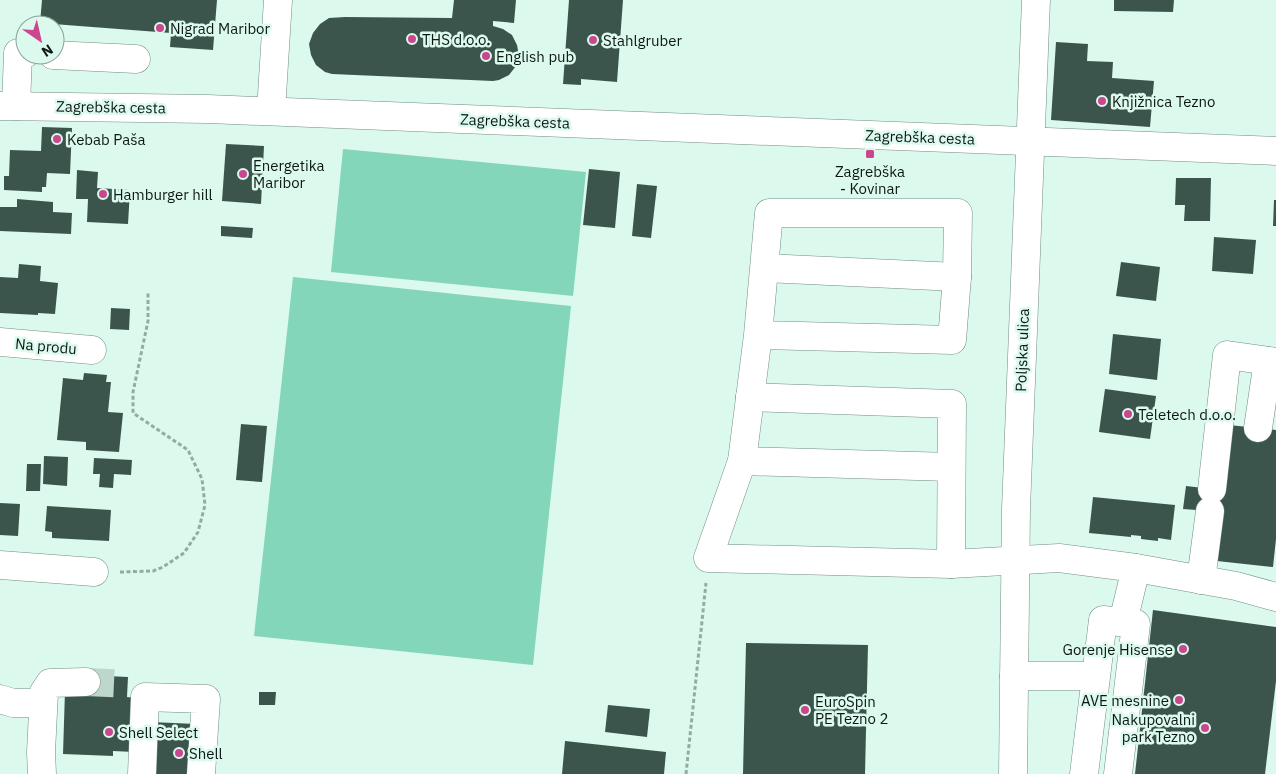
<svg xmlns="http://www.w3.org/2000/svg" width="1276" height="774" font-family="'IBM Plex Sans',sans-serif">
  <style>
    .green { fill: #84d6bb }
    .building { fill: #3c554c }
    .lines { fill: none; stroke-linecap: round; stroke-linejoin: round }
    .minor-tunnel { stroke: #bdd7cd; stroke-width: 28; stroke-dasharray: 28 14; stroke-linecap: butt }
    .minor-casing { stroke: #728d83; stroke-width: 29 }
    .path { stroke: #94aba2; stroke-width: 3; stroke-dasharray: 4 2.5; stroke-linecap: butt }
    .minor { stroke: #fff; stroke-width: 28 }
    .poi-dot { fill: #cb478d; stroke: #dcf9ee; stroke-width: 2 }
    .labels { text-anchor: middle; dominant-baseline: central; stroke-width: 5; stroke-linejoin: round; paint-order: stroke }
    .poi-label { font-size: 15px; fill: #0d1814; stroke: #dcf9ee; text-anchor: start }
    .street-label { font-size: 15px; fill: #0d1814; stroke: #dcf9ee }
  </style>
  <rect width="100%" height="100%" fill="#dcf9ee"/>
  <g class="green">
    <path d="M343 149 586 172 573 296 331 272Z"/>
    <path d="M293 277 571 306 533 665 254 636Z"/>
  </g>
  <g class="building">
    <path d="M42 0H217L213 50 170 47 171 33 40 23Z"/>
    <path d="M454 0H516L514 23 493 21V26L503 29 512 35 517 45 519 56 516 66 509 75 499 80 493 81 332 74 325 72 316 65 311 55 309 44 313 33 320 24 329 18 345 17 452 18Z"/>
    <path d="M569 0H623L617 82 581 79V85L563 84Z"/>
    <path d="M1114 0H1174L1173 12 1114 11Z"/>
    <path d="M1056 42 1088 44 1087 61 1113 62 1112 78 1154 81 1150 127 1051 120Z"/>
    <path d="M42 127 72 128 70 174 47 173 46 187H42V192L4 190V176H9L10 150 41 151Z"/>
    <path d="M226 144 264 146 261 204 222 201Z"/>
    <path d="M589 169 620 172 615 228 583 225Z"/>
    <path d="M77 170 98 172 97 188 130 190 128 224 87 222 88 199H76Z"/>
    <path d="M1176 178H1211L1210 221H1184L1185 205H1175Z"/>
    <path d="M637 184 657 186 651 238 632 236Z"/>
    <path d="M17 199 53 202V212L72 213 71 234 0 231V207H17Z"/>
    <path d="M1274 200H1276V226H1273Z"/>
    <path d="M221 226 253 228 252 238 221 236Z"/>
    <path d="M1214 237 1256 240 1253 274 1212 271Z"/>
    <path d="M1121 262 1160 267 1156 301 1116 296Z"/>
    <path d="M19 264 41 266 40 281 58 283 55 314 38 313V315L0 313V277L18 278Z"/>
    <path d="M111 308 130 309 129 330 110 329Z"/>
    <path d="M1113 334 1161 339 1157 380 1109 374Z"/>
    <path d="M84 373 107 375 106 382H111L108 412 123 413 119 452 86 450V442L57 440 63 378 83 380Z"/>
    <path d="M1105 389 1156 396 1150 439 1099 432Z"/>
    <path d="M241 424 267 426 262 482 236 480Z"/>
    <path d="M1229 425 1276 430V539L1273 567 1217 561 1210 511 1183 509 1186 486 1212 489Z"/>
    <path d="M44 456 68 457 67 486 43 484Z"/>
    <path d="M94 458 132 460 131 475 114 474 113 488 99 487 100 474H93Z"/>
    <path d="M27 464H41L40 491H26Z"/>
    <path d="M1093 497 1175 505 1171 540 1158 538V541L1141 539V536L1131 535V537L1089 533Z"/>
    <path d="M0 503 20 504 18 536 0 535Z"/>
    <path d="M47 506 111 510 109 541 52 538V532L45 531Z"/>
    <path d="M1153 610 1276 627V681L1265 774H1135Z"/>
    <path d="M746 643 868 645 865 774H743Z"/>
    <path d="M86 675 128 677 127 697 136 698 151 722 196 724 193 774H154L155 753 113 751V756L63 754 65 691Z"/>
    <path d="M259 692H276L275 705H259Z"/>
    <path d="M608 705 650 709 647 737 605 732Z"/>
    <path d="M565 741 666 752 664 774H562Z"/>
  </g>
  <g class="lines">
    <path class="minor-tunnel" d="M86 682 128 684"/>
    <defs>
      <g id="minor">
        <path d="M53 55 136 59"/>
        <path d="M0 106 208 109 1276 151"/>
        <path d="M16 106 18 53 25 54"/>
        <path d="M271 111 278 0"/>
        <path d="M765 268 957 277"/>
        <path d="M758 335 952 340 957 277 958 213H769L758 335 742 461 708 558 951 564 1059 558 1136 568 1236 586 1276 597"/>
        <path d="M0 342 92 350"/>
        <path d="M750 397 952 404 951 564"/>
        <path d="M1258 428 1268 361"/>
        <path d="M742 461 951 467"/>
        <path d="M1212 489 1227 355 1276 362"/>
        <path d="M0 565 94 572"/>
        <path d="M1201 580 1210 511"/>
        <path d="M1123 622 1136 568"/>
        <path d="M1014 676H1095"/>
        <path d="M0 699 13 703H43"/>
        <path d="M42 774 41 752 44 692 50 683 86 682"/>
        <path d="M142 774 145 697 206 699 201 774"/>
        <path d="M1013 774 1016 509 1036 0"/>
        <path d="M1084 774 1103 620 1136 624 1118 774"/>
      </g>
    </defs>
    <use href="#minor" class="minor-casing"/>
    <g class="path">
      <path d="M120 572 153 571 163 567 184 553 198 532 205 505 202 479 188 450 133 413V392L148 321V293"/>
      <path d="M686 774 706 583"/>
    </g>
    <use href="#minor" class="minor"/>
  </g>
  <g class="poi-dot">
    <circle cx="160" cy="28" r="5"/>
    <circle cx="412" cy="39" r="5"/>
    <circle cx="593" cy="40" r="5"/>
    <circle cx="486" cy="56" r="5"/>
    <circle cx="1102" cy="101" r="5"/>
    <circle cx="57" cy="139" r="5"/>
    <rect x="865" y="149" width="10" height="10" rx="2.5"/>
    <circle cx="243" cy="174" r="5"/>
    <circle cx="103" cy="194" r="5"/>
    <circle cx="1128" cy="414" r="5"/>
    <circle cx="1183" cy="649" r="5"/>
    <circle cx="1179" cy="700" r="5"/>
    <circle cx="805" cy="710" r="5"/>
    <circle cx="1205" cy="728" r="5"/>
    <circle cx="109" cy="732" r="5"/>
    <circle cx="179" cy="753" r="5"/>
  </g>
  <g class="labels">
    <g class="poi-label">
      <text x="170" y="28">Nigrad Maribor</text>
      <text x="422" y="39">THS d.o.o.</text>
      <text x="603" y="40">Stahlgruber</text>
      <text x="496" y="56">English pub</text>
      <text x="1112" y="101">Knjižnica Tezno</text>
      <text x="67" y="139">Kebab Paša</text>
      <text x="253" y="165">Energetika<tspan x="253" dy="17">Maribor</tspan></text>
      <text x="870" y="171" text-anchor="middle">Zagrebška<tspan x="870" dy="17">- Kovinar</tspan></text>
      <text x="113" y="194">Hamburger hill</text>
      <text x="1138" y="414">Teletech d.o.o.</text>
      <text x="1173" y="649" text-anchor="end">Gorenje Hisense</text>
      <text x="1169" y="700" text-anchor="end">AVE mesnine</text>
      <text x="815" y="701">EuroSpin<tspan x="815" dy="17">PE Tezno 2</tspan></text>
      <text x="1195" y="719" text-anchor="end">Nakupovalni<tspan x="1195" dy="17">park Tezno</tspan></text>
      <text x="119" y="732">Shell Select</text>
      <text x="189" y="753">Shell</text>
    </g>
    <g class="street-label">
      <text transform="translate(111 107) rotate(1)">Zagrebška cesta</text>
      <text transform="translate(515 121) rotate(2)">Zagrebška cesta</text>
      <text transform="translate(920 137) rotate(2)">Zagrebška cesta</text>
      <text transform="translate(46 346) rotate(5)">Na produ</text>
      <text transform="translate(1022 350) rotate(-88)">Poljska ulica</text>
    </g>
  </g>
  <g transform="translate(40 40) rotate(146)"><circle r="24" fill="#dcf9ee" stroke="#899f97"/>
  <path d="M0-4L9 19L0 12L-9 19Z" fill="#cb478d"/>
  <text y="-8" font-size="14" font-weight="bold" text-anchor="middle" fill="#0d1814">N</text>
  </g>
</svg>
